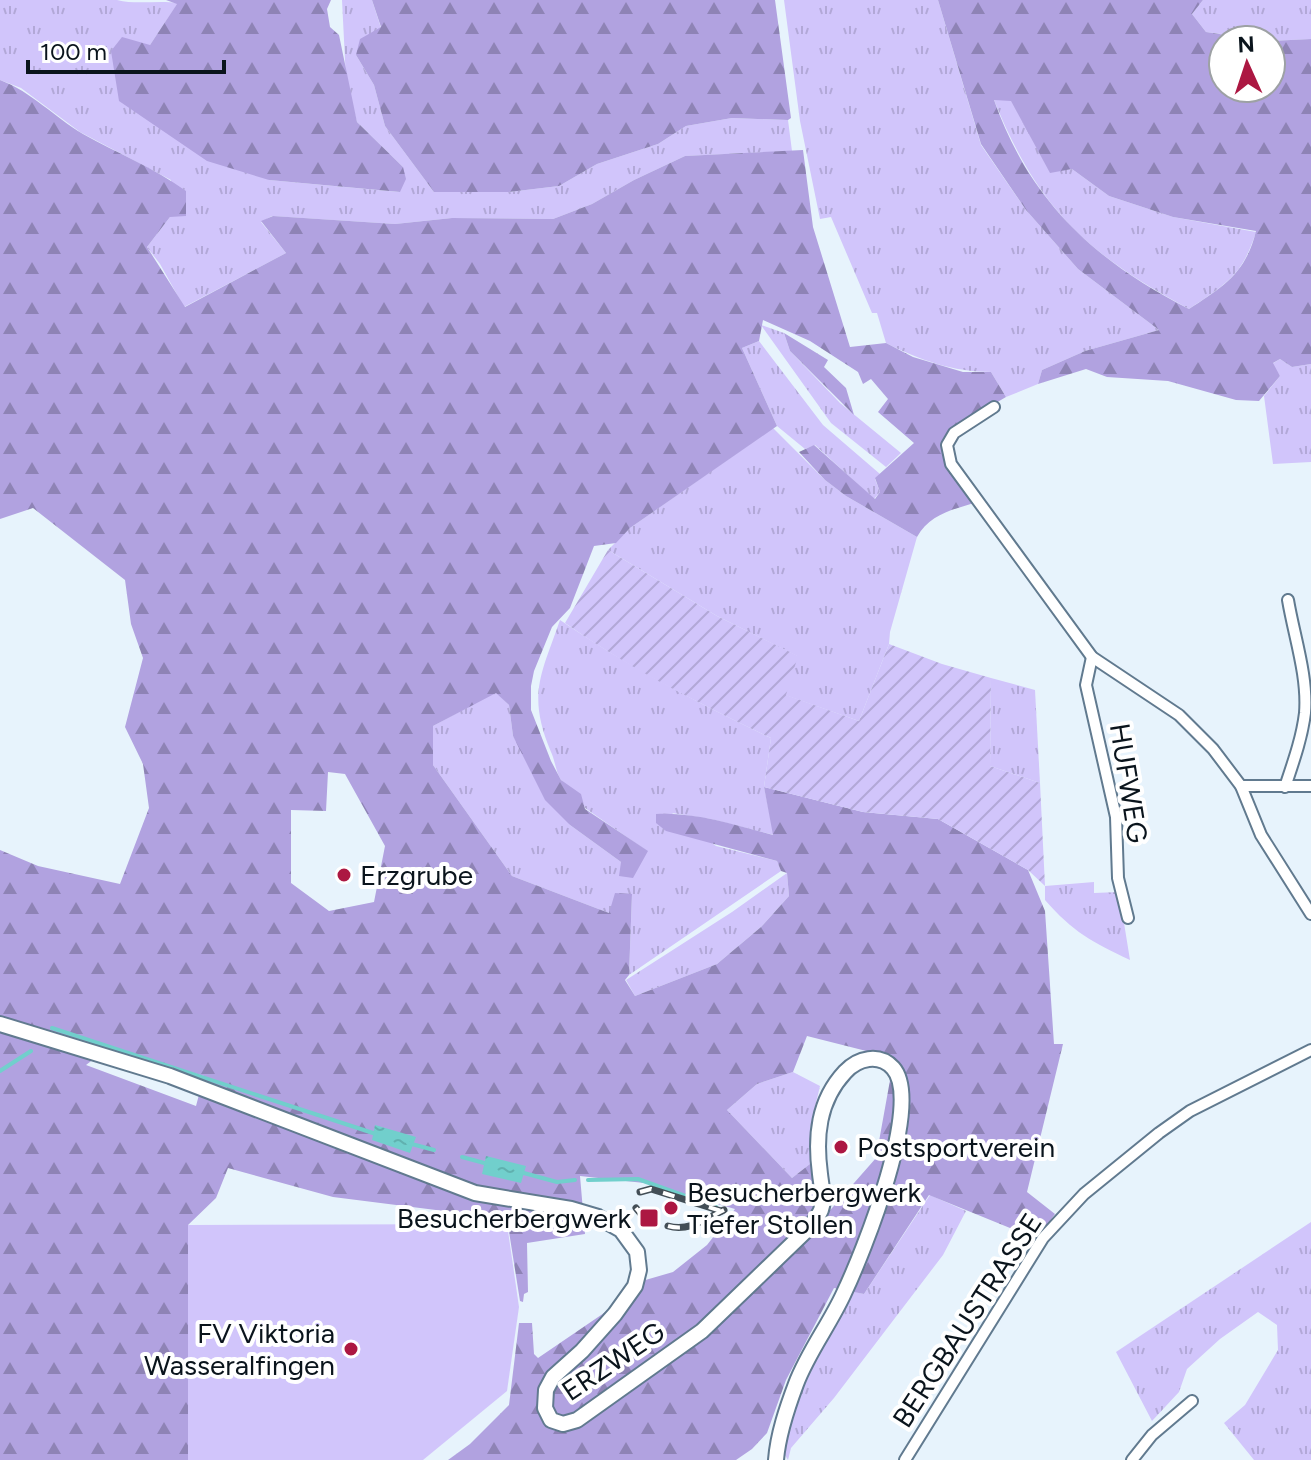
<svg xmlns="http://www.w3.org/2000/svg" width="1311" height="1460" font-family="Figtree,sans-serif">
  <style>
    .grass { fill: url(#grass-tufts) }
    .forest { fill: url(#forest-firs); fill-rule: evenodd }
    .park { fill: #d1c5fb }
    .garden { fill: url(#garden-furrows) }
    .water { fill: url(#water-ripples) }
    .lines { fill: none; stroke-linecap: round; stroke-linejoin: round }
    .stream { stroke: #71cfcc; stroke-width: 4 }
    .street-casing { stroke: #617a8f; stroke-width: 14 }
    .secondary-casing { stroke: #617a8f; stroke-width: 18 }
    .street { stroke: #fff; stroke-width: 10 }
    .secondary { stroke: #fff; stroke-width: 14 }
    .rail-casing { stroke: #434e56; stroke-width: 7 }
    .rail { stroke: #fff; stroke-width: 4; stroke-dasharray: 12; stroke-linecap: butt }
    .poi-dot { fill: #ac1742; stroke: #fff; stroke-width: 3 }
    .labels { text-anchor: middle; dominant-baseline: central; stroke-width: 8; stroke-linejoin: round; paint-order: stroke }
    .street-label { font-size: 28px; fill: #0a141c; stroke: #fff }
    .poi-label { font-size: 28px; fill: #0a141c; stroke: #fff; text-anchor: start }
  </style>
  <defs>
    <pattern id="grass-tufts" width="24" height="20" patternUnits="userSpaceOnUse" patternTransform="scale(2)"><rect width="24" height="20" fill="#d1c5fb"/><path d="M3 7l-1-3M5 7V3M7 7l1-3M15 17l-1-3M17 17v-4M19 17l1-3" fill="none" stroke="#b2a8d7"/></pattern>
    <pattern id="forest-firs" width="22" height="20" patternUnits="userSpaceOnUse" patternTransform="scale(2)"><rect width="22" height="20" fill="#b1a2e0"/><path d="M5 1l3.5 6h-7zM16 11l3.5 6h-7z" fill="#8e83b5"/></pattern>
    <pattern id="garden-furrows" width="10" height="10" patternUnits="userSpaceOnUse" patternTransform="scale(2)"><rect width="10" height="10" fill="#d1c5fb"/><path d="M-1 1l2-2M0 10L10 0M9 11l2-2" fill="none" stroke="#b2a8d7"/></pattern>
    <pattern id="water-ripples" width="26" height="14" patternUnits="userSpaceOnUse" patternTransform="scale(2)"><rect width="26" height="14" fill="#71cfcc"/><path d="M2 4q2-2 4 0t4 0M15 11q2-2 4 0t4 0" fill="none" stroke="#60b1af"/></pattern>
  </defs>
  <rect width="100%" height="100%" fill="#e7f3fc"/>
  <g class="grass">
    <path d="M0 0H117C137 5 157 0 178 3L150 45 269 180 399 192 403 167 357 122 346 80 342 0H372L381 28 356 55 374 85 385 126 434 192H509L559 186 597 164 658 144 686 126 732 118 788 120 792 151 685 156 634 180 592 204 553 219 452 218 395 224 272 216 261 222 286 253 184 307 160 264 147 247 170 217 171 180 80 132 21 88 0 80Z"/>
    <path d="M784 0H938L981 145 1026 210 1078 269 1159 330 1085 351 1042 370 1038 384 1006 397 991 372C953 372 920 360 886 343L877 313H872L831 217 820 219 800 121Z"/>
    <path d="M1203 0H1311V39L1271 41 1206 32 1192 14Z"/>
    <path d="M994 100H1011L1050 172 1072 169 1109 196 1173 217 1256 232C1242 276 1226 284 1189 309 1087 254 1038 209 994 100Z"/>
    <path d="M761 325 784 333 790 351 840 403 901 453 886 467 831 423Z"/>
    <path d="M759 341 823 425 880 474 875 479 880 492 874 499 815 445 805 449 777 426 742 348Z"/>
    <path d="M1280 359 1292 367 1311 364V462L1273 464 1264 396 1280 376 1272 364Z"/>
    <path d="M773 428 825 480 846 496 917 537 890 632 889 644 859 721 785 695 797 656 717 616 608 550 630 528Z"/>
    <path d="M560 620C627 666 698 703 771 738L764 787 774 835 711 819 672 813 716 846 777 861 781 871 629 975 632 895 609 913 512 876 433 765V726L496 692 509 705 513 736 570 825 621 862 647 851 585 808C579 789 573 794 562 781 556 774 555 760 551 752 527 695 541 675 560 620Z"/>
    <path d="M991 678 1035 690 1040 783 990 766Z"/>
    <path d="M787 873 789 896 761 927 717 964 635 996 626 980 732 912Z"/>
    <path d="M1094 882V893L1119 892 1130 960C1092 942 1073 932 1045 900V886Z"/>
    <path d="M793 1072 820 1086 810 1128 815 1160 792 1178 727 1110 757 1084Z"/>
    <path d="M930 1195 966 1211 943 1255 834 1398 791 1448 788 1460 783 1452C796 1394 823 1344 851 1291L864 1294Z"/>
    <path d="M1311 1222V1460H1254L1224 1423 1245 1405 1278 1350 1277 1325 1258 1312 1220 1339 1187 1369 1179 1392 1152 1421 1116 1352Z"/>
  </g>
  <g class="forest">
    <path d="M166 0H331L327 9 330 27 339 35 357 122 403 167 406 179 400 192 269 180 207 161 119 101 111 51 122 37 150 45 177 4Z"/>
    <path d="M372 0H775L791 118 788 120 732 118 686 126 658 144 597 164 559 186 509 192H434L385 126 374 85 356 55 360 39 381 27Z"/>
    <path d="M938 0H1203L1192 14 1206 32 1259 40H1223V88H1271V41L1311 39V364L1292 367 1280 359 1273 363 1280 376 1259 401 1236 400 1168 381 1107 377 1086 369 1038 384 1042 370 1085 351 1159 330 1078 269 1026 210 981 144ZM994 100 1011 101 1050 173 1072 169 1109 196 1173 217 1256 231C1246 273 1223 287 1189 309 1095 261 1030 202 994 100Z"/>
    <path d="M0 80C32 92 54 117 83 134 117 153 154 168 186 191V216L170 217 147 247 185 307 286 253 261 221 273 216 395 224 452 218 553 219 592 204 634 180 685 156 803 150 813 227 850 347 886 343 913 357 963 372H991L1006 397 950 430 942 444 948 468 974 503C951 510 929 515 917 537L846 496 825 480 799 452 814 445 875 499 880 492 875 478 914 443 878 412 888 399 871 379 863 384 858 372 810 341 763 320 759 341 742 348 777 426 630 528 616 543 594 546 570 608 552 627 534 671 531 686V710L551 761 561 780 581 794 585 809 648 851 633 878 619 876 621 862 570 825 545 800 513 736 509 705 496 693 433 726V765L512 876 609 913 615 893 632 894 629 975 625 980 635 996 717 964 761 927 789 896 787 873 781 871 777 861 666 831 656 823V814C696 812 735 825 773 835L764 787 863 812 938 819 1028 870 1045 911 1054 1044H1063L1027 1192 1055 1214 1037 1239 929 1195 864 1294 834 1288 786 1380 767 1433 752 1449 736 1460H448L470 1444 509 1405 519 1323H532L534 1354 538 1358 604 1313 642 1281 673 1272 707 1245 735 1209 644 1183 580 1176 585 1234 527 1243 528 1292 524 1294 523 1302 520 1301 507 1219 333 1197 228 1168 216 1198 188 1225V1460H0V850L38 866 120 884 149 808 143 764 125 727 143 658 131 624 125 580 33 508 0 519ZM328 772 345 774 385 846 374 902 329 911 291 883V810L326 811ZM807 1036 894 1058 876 1158 825 1216 815 1160 792 1178 727 1110 757 1084 793 1072ZM108 1048 204 1076 196 1106 86 1065Z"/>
    <path d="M784 333 828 360 824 367 846 388 854 415 790 351Z"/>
  </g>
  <path class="park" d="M507 1224 519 1307 507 1391 423 1460H188V1225Z"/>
  <path class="garden" d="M608 550 717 616 798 656 786 695 859 721 889 644 942 664 991 678 990 766 1040 783 1045 886 1028 870 938 819 863 812 764 787 771 738C700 704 630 669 565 623Z"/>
  <g class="water">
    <path d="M375 1125 416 1137 410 1153 372 1140Z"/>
    <path d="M486 1156 526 1166 521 1183 482 1174Z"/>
  </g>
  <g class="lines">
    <g class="stream">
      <path d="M52 1028 376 1134"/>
      <path d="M0 1071 31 1051"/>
      <path d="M408 1143 434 1150"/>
      <path d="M462 1157 488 1164"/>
      <path d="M520 1172 557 1182 575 1180"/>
      <path d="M588 1180 638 1179 716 1207"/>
    </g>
    <defs>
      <g id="street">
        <path d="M994 407 954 433 947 445 951 464 1092 657 1179 715 1213 749 1241 786 1261 835 1311 914"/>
        <path d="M1092 657 1086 685 1116 817 1118 878 1128 918"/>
        <path d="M1241 786H1311"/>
        <path d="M1285 787C1293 763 1302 738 1305 713 1308 676 1294 636 1288 600"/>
        <path d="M905 1460 1043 1238 1084 1194 1159 1133 1190 1111 1311 1050"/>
        <path d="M1132 1460 1152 1435 1192 1401"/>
      </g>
      <path id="secondary" d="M0 1024 170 1076 475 1193 571 1209 598 1217 621 1230 637 1252 639 1270 635 1286 615 1314 582 1351 553 1377 546 1390 545 1408 551 1420 563 1424 577 1420 702 1331 812 1225C815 1220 819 1215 821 1210 825 1200 821 1184 820 1174 815 1137 818 1101 845 1072 858 1058 879 1053 893 1068 924 1102 863 1253 844 1293 830 1324 808 1352 796 1384 787 1408 778 1434 776 1460"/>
    </defs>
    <use href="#street" class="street-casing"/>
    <use href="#secondary" class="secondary-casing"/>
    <use href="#street" class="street"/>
    <use href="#secondary" class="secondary"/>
    <defs>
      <g id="rail">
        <path d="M640 1192 651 1189 721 1211"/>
        <path d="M636 1208 641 1214"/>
        <path d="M668 1226C689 1232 705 1219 724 1210"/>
      </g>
    </defs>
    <use href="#rail" class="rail-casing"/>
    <use href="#rail" class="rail"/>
  </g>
  <g class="poi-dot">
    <circle cx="344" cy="875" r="8"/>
    <circle cx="841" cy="1147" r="8"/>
    <circle cx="671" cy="1208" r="8"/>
    <rect x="639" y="1208" width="20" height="20" rx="4"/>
    <circle cx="351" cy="1349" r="8"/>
  </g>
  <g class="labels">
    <g class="street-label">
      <text transform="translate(1129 783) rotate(81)">HUFWEG</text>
      <text transform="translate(967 1320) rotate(-57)">BERGBAUSTRASSE</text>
      <text transform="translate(613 1361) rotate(-34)">ERZWEG</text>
    </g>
    <g class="poi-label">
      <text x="360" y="875">Erzgrube</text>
      <text x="857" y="1147">Postsportverein</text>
      <text x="687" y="1192">Besucherbergwerk<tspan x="687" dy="32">Tiefer Stollen</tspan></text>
      <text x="631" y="1218" text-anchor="end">Besucherbergwerk</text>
      <text x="335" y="1333" text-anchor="end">FV Viktoria<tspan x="335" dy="32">Wasseralfingen</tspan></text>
    </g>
  </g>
  <g transform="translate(1247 64) rotate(357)"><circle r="38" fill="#ffffff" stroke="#9da1a4" stroke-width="2"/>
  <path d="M0-6L14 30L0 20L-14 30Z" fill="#ac1742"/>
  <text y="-12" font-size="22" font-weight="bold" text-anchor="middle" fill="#0a141c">N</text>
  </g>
  <path d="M28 60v12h196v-12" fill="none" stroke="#0a141c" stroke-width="4"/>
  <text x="40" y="60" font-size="24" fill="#0a141c" stroke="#ffffff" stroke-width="6" paint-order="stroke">100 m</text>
</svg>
